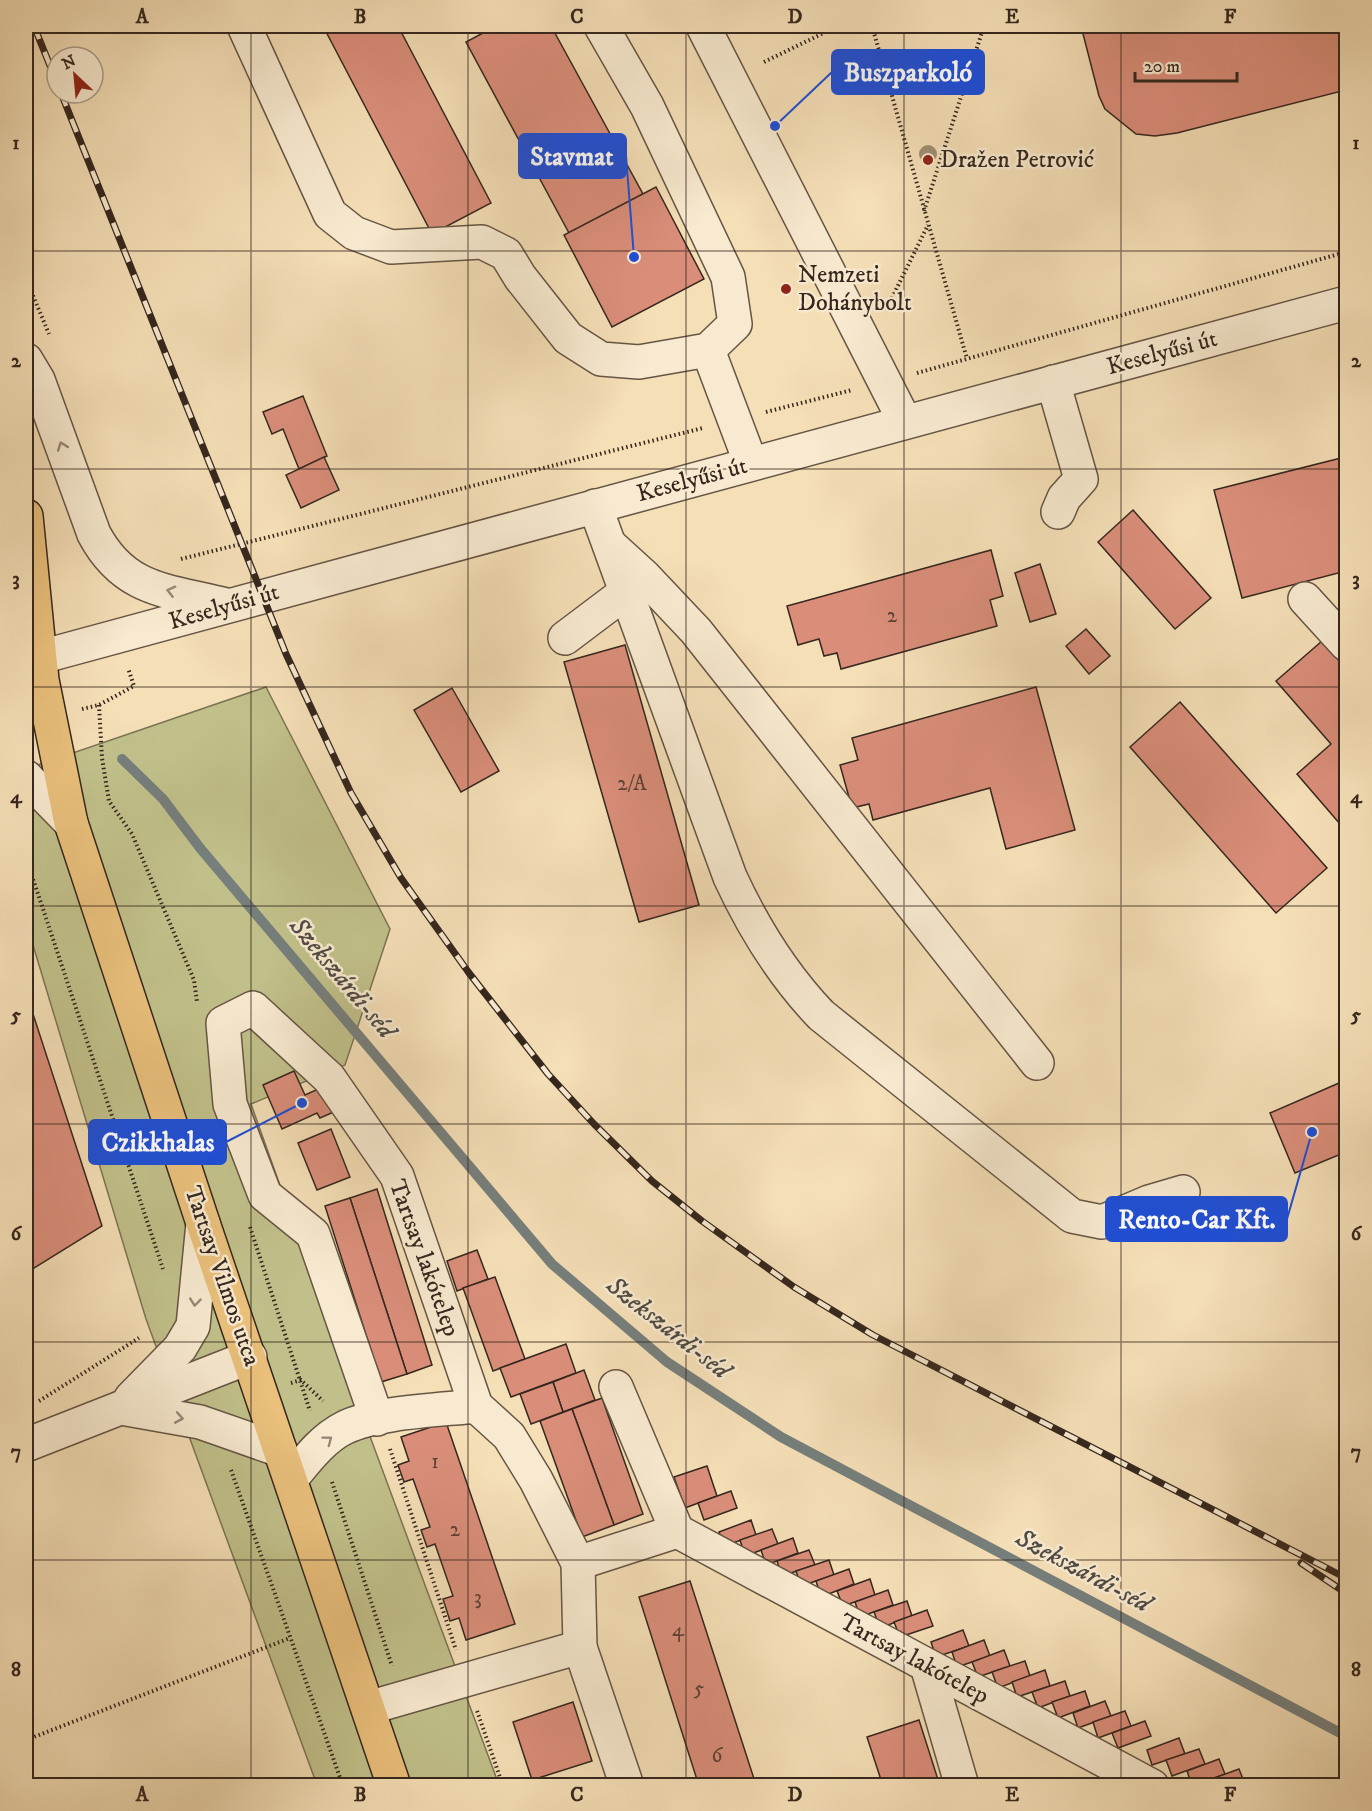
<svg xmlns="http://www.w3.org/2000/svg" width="1372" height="1811" font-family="'IM FELL DW Pica',serif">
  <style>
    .green { fill: #c1c08a; stroke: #7b7454; stroke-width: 1.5 }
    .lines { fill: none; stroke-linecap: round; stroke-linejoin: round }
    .stream { stroke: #767f7c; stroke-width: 10 }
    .building { fill: #da8e7a; stroke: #35271e; stroke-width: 1.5 }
    .minor-casing { stroke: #655544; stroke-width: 36 }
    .major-casing { stroke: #35271e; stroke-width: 36 }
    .path { stroke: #35271e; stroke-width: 4; stroke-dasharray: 1.5 3; stroke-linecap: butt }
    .minor { stroke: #f8ead0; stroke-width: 33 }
    .major { stroke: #eac07c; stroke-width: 33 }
    .rail-casing { stroke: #35271e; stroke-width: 7 }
    .rail { stroke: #f8ead0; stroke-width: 4.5; stroke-dasharray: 14; stroke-linecap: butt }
    .tree { fill: #9f8f72 }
    .oneway { stroke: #968877 }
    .grid { fill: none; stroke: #35271e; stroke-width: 1.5; stroke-opacity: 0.55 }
    .poi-dot { fill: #8f2418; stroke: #f8ead0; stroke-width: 2 }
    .labels { text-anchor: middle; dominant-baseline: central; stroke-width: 5; stroke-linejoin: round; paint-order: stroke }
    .number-label { font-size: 21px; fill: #5e4135 }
    .poi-label { font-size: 24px; fill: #35271e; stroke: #f8ead0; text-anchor: start }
    .street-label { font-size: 24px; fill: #35271e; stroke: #f8ead0 }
    .water-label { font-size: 26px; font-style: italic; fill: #504c45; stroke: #f8ead0 }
    .leader { fill: none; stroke: #1d4ed8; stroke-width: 2 }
    .callout-dot { fill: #1d4ed8; stroke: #f8ead0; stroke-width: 2 }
    .callout { fill: #1d4ed8; stroke: #1d4ed8; stroke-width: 2 }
    .callout-label { font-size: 26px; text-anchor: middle; font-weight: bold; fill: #fff }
    .neatline { fill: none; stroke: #35271e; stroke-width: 2 }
    .grid-label { font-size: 20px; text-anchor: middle; font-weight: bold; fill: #35271e }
  </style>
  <rect width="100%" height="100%" fill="#f5dfb7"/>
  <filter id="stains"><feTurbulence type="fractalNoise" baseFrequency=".00333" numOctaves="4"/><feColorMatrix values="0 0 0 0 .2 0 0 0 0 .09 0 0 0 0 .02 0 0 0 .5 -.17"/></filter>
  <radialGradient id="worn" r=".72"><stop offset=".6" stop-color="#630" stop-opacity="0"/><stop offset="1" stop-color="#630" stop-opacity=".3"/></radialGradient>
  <path class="green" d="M266 687 390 929 345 1065 251 1104 358 1404 499 1785H317L146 1319 26 922V769Z"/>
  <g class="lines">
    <path class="stream" d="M122 759 163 799 200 848 552 1264 667 1362 781 1437 1346 1736"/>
  </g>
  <g class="building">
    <path d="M323 26H398L491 203 432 234Z"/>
    <path d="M496 26H551L643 194 569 233 466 42Z"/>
    <path d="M1081 26H1346V90L1177 133 1155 136 1136 134 1105 109 1099 96Z"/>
    <path d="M656 187 704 279 612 327 564 235Z"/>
    <path d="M303 396 327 456 299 469 283 429 272 434 263 412Z"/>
    <path d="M324 457 339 490 301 508 286 475Z"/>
    <path d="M1345 457 1346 571 1242 598 1214 490Z"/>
    <path d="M1133 510 1211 598 1175 629 1098 542Z"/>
    <path d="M991 550 1003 596 990 600 997 626 841 669 837 653 824 656 819 639 798 645 787 606Z"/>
    <path d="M1040 564 1056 614 1030 622 1015 573Z"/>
    <path d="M1086 629 1110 656 1089 674 1066 646Z"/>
    <path d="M1322 641 1346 669V831L1297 774 1331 744 1276 681Z"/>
    <path d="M625 645 699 905 639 922 564 662Z"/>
    <path d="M1036 687 1075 830 1006 849 990 788 873 820 869 804 852 808 840 765 858 760 852 738Z"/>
    <path d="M452 688 499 771 461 792 414 710Z"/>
    <path d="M1180 702 1327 868 1276 913 1130 747Z"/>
    <path d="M26 1006 33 1014 102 1226 26 1273Z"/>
    <path d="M294 1071 305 1095 325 1086 336 1111 320 1118 317 1113 282 1129 263 1085Z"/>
    <path d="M1346 1080V1152L1295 1173 1270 1113Z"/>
    <path d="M331 1129 350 1177 317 1190 298 1143Z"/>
    <path d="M377 1189 432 1365 407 1374 350 1198Z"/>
    <path d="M350 1198 407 1374 381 1382 325 1206Z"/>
    <path d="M477 1250 488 1279 457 1291 447 1261Z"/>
    <path d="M495 1277 525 1359 493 1371 463 1288Z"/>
    <path d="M566 1344 576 1373 511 1397 500 1368Z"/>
    <path d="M584 1370 595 1400 563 1412 553 1382Z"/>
    <path d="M553 1382 563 1412 531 1424 520 1394Z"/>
    <path d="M602 1398 643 1514 614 1525 572 1409Z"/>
    <path d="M572 1409 614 1525 582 1537 540 1421Z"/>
    <path d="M446 1422 515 1624 466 1640 459 1618 450 1621 443 1599 453 1596 435 1544 427 1547 421 1530 430 1527 413 1479 404 1482 398 1465 409 1461 401 1437Z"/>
    <path d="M707 1466 717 1496 685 1508 674 1477Z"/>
    <path d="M731 1491 737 1508 704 1520 698 1503Z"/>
    <path d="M751 1520 756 1535 724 1546 719 1532Z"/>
    <path d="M772 1529 778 1544 745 1556 740 1540Z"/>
    <path d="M793 1538 798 1553 766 1565 761 1550Z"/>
    <path d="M809 1550 815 1565 782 1576 777 1561Z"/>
    <path d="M829 1560 834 1575 801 1586 796 1571Z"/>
    <path d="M849 1569 854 1584 821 1597 816 1581Z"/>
    <path d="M870 1579 875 1595 843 1606 837 1591Z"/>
    <path d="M690 1581 756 1785 754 1786H699L639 1597Z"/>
    <path d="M888 1590 893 1605 860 1617 855 1602Z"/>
    <path d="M907 1601 912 1616 880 1628 874 1612Z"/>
    <path d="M927 1610 933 1626 900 1637 894 1622Z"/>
    <path d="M963 1630 969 1646 936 1657 931 1642Z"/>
    <path d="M984 1640 990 1656 957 1667 952 1652Z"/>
    <path d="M1004 1650 1010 1666 978 1677 972 1662Z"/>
    <path d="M1025 1661 1030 1676 998 1688 992 1672Z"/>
    <path d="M1045 1670 1050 1686 1017 1697 1012 1682Z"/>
    <path d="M1065 1681 1070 1696 1038 1708 1032 1692Z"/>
    <path d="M1085 1691 1090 1706 1058 1718 1052 1702Z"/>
    <path d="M1105 1701 1111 1716 1078 1728 1073 1713Z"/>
    <path d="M573 1702 592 1761 532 1780 513 1722Z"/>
    <path d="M1125 1711 1131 1726 1098 1738 1093 1722Z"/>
    <path d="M919 1720 940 1786H883L867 1737Z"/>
    <path d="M1145 1721 1151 1736 1118 1748 1112 1733Z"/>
    <path d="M1179 1738 1185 1754 1152 1765 1147 1750Z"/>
    <path d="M1199 1749 1205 1764 1172 1776 1166 1760Z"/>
    <path d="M1219 1759 1225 1774 1192 1786 1187 1771Z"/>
    <path d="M1239 1769 1245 1784 1208 1786 1206 1781Z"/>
    <path d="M1259 1779 1261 1786H1242L1245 1784Z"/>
  </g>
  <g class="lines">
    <defs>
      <g id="minor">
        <path d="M244 26 330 214 354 233 391 247 482 242 506 254 520 277 568 338 601 359 639 362 708 350 735 324 728 277 647 106 601 26"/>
        <path d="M703 26 905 422"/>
        <path d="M708 350 751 464"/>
        <path d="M26 360 38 380 94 534C125 592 168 590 226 605"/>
        <path d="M1053 382 1081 479 1064 498 1058 512"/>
        <path d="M595 506 730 877C754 929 782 974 821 1015L1072 1216 1102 1222 1149 1202 1183 1192"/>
        <path d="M611 546 645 577 696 631 1037 1063"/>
        <path d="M1305 599 1346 644"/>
        <path d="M565 638 626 592"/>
        <path d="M26 661 1346 303"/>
        <path d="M26 777 71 823"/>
        <path d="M616 1387 677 1531"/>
        <path d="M131 1398 180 1348 193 1326 203 1223"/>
        <path d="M121 1408 200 1422 280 1450"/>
        <path d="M26 1445 250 1357"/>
        <path d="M291 1479C306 1461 322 1439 344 1428 375 1412 440 1410 476 1406"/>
        <path d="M578 1563 677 1531 1152 1786"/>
        <path d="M580 1647 627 1786"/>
        <path d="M927 1666 962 1786"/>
        <path d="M368 1708 580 1647 578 1563 536 1480 509 1436 476 1406 397 1176 329 1078 253 1008 223 1023 230 1104 265 1195 313 1234 377 1419"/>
      </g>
      <path id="major" d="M26 516 42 680 71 823 203 1223 394 1786"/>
    </defs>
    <use href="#minor" class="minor-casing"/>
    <use href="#major" class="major-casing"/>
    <g class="path">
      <path d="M872 26 967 359"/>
      <path d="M764 62 838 26"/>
      <path d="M924 211 984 26"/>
      <path d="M26 279 49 334"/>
      <path d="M886 310 928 225"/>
      <path d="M917 373 1346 252"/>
      <path d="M766 412 852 390"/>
      <path d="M181 559 703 428"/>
      <path d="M99 705 102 758 109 801 132 834 194 980 197 1002"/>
      <path d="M82 709 99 705 134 686 128 668"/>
      <path d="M26 858 163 1269"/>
      <path d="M250 1227 310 1411"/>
      <path d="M291 1383 301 1380 323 1401"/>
      <path d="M39 1401 139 1338"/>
      <path d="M390 1449 456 1650"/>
      <path d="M231 1470 343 1786"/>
      <path d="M332 1482 392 1666"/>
      <path d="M477 1711 503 1786"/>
      <path d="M26 1740 290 1638"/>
    </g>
    <use href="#minor" class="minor"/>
    <use href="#major" class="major"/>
    <defs>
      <g id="rail">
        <path d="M34 26 57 83"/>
        <path d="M61 93 286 654 351 793 401 878 469 973 548 1074 594 1124 652 1181 702 1221 794 1287 873 1335 1346 1578"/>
        <path d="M1301 1563 1346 1593"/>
      </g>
    </defs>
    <use href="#rail" class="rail-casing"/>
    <use href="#rail" class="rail"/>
  </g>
  <circle class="tree" cx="928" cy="154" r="9"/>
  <defs><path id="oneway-chevron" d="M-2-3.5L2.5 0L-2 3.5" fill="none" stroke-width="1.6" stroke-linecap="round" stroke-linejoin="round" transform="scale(1.5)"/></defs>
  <g class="oneway">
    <use href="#oneway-chevron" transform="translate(62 446) rotate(-110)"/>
    <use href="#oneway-chevron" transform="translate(171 591) rotate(-166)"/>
    <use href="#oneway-chevron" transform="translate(195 1302) rotate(96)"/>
    <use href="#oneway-chevron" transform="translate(179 1418) rotate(10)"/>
    <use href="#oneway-chevron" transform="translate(328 1440) rotate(-37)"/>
  </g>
  <path class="grid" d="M251 26V1786M468 26V1786M686 26V1786M904 26V1786M1121 26V1786M26 251H1346M26 469H1346M26 687H1346M26 906H1346M26 1124H1346M26 1342H1346M26 1560H1346"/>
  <g class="poi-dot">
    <circle cx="928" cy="160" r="6"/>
    <circle cx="786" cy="289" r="6"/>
  </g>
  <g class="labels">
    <g class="number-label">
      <text x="892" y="616">2</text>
      <text x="632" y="784">2/A</text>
      <text x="435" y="1462">1</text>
      <text x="455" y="1530">2</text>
      <text x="478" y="1598">3</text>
      <text x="678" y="1630">4</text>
      <text x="699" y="1689">5</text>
      <text x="717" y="1756">6</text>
    </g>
    <g class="poi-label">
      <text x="940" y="160">Dražen Petrović</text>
      <text x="798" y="275">Nemzeti<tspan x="798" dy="28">Dohánybolt</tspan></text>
    </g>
    <g class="street-label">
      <text transform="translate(1162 353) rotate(-15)">Keselyűsi út</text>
      <text transform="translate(692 480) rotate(-15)">Keselyűsi út</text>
      <text transform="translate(224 607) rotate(-16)">Keselyűsi út</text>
      <text transform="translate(424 1258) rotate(70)">Tartsay lakótelep</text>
      <text transform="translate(222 1276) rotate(71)">Tartsay Vilmos utca</text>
      <text transform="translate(914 1659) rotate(28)">Tartsay lakótelep</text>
    </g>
    <g class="water-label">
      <text transform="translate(342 978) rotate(50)">Szekszárdi-séd</text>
      <text transform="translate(668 1328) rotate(38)">Szekszárdi-séd</text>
      <text transform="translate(1083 1571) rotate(28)">Szekszárdi-séd</text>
    </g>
  </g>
  <path class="leader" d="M775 126L832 72M634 257L626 156M302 1103L226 1142M1312 1132L1287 1219"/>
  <g class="callout-dot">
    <circle cx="775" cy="126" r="6"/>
    <circle cx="634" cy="257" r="6"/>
    <circle cx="302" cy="1103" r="6"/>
    <circle cx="1312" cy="1132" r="6"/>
  </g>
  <g class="callout">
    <rect x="832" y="50" width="152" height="44" rx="6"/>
    <rect x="519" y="134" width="107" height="44" rx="6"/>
    <rect x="89" y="1120" width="137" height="44" rx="6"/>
    <rect x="1106" y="1197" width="181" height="44" rx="6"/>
  </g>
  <g class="callout-label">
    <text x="908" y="81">Buszparkoló</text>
    <text x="572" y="165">Stavmat</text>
    <text x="158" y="1151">Czikkhalas</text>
    <text x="1197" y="1228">Rento-Car Kft.</text>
  </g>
  <rect width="1372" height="1811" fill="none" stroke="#f5dfb7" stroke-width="66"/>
  <g transform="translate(75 75) rotate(334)"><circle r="28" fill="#f8ead0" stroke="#aa9c89" stroke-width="1.5"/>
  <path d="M0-4.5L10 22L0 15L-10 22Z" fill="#8f2418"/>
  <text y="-9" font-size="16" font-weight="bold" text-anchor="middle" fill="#35271e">N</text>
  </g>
  <path d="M1135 72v9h102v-9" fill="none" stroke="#35271e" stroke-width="3"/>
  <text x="1144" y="72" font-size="18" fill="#35271e" stroke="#f8ead0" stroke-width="4.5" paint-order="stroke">20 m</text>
  <rect x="33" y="33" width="1306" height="1745" class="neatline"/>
  <g class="grid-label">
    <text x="142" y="23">A</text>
    <text x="360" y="23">B</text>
    <text x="577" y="23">C</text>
    <text x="795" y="23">D</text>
    <text x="1012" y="23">E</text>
    <text x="1230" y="23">F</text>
    <text x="16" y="149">1</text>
    <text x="1356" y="149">1</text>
    <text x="16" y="367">2</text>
    <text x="1356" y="367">2</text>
    <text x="16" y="585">3</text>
    <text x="1356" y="585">3</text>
    <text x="16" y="803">4</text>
    <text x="1356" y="803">4</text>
    <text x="16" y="1021">5</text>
    <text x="1356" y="1021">5</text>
    <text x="16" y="1240">6</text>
    <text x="1356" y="1240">6</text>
    <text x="16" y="1458">7</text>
    <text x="1356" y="1458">7</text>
    <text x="16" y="1676">8</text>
    <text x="1356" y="1676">8</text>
    <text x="142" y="1801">A</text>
    <text x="360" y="1801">B</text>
    <text x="577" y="1801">C</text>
    <text x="795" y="1801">D</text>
    <text x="1012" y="1801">E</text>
    <text x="1230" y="1801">F</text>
  </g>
  <rect width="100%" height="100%" filter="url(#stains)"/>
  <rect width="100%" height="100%" fill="url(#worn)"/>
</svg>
